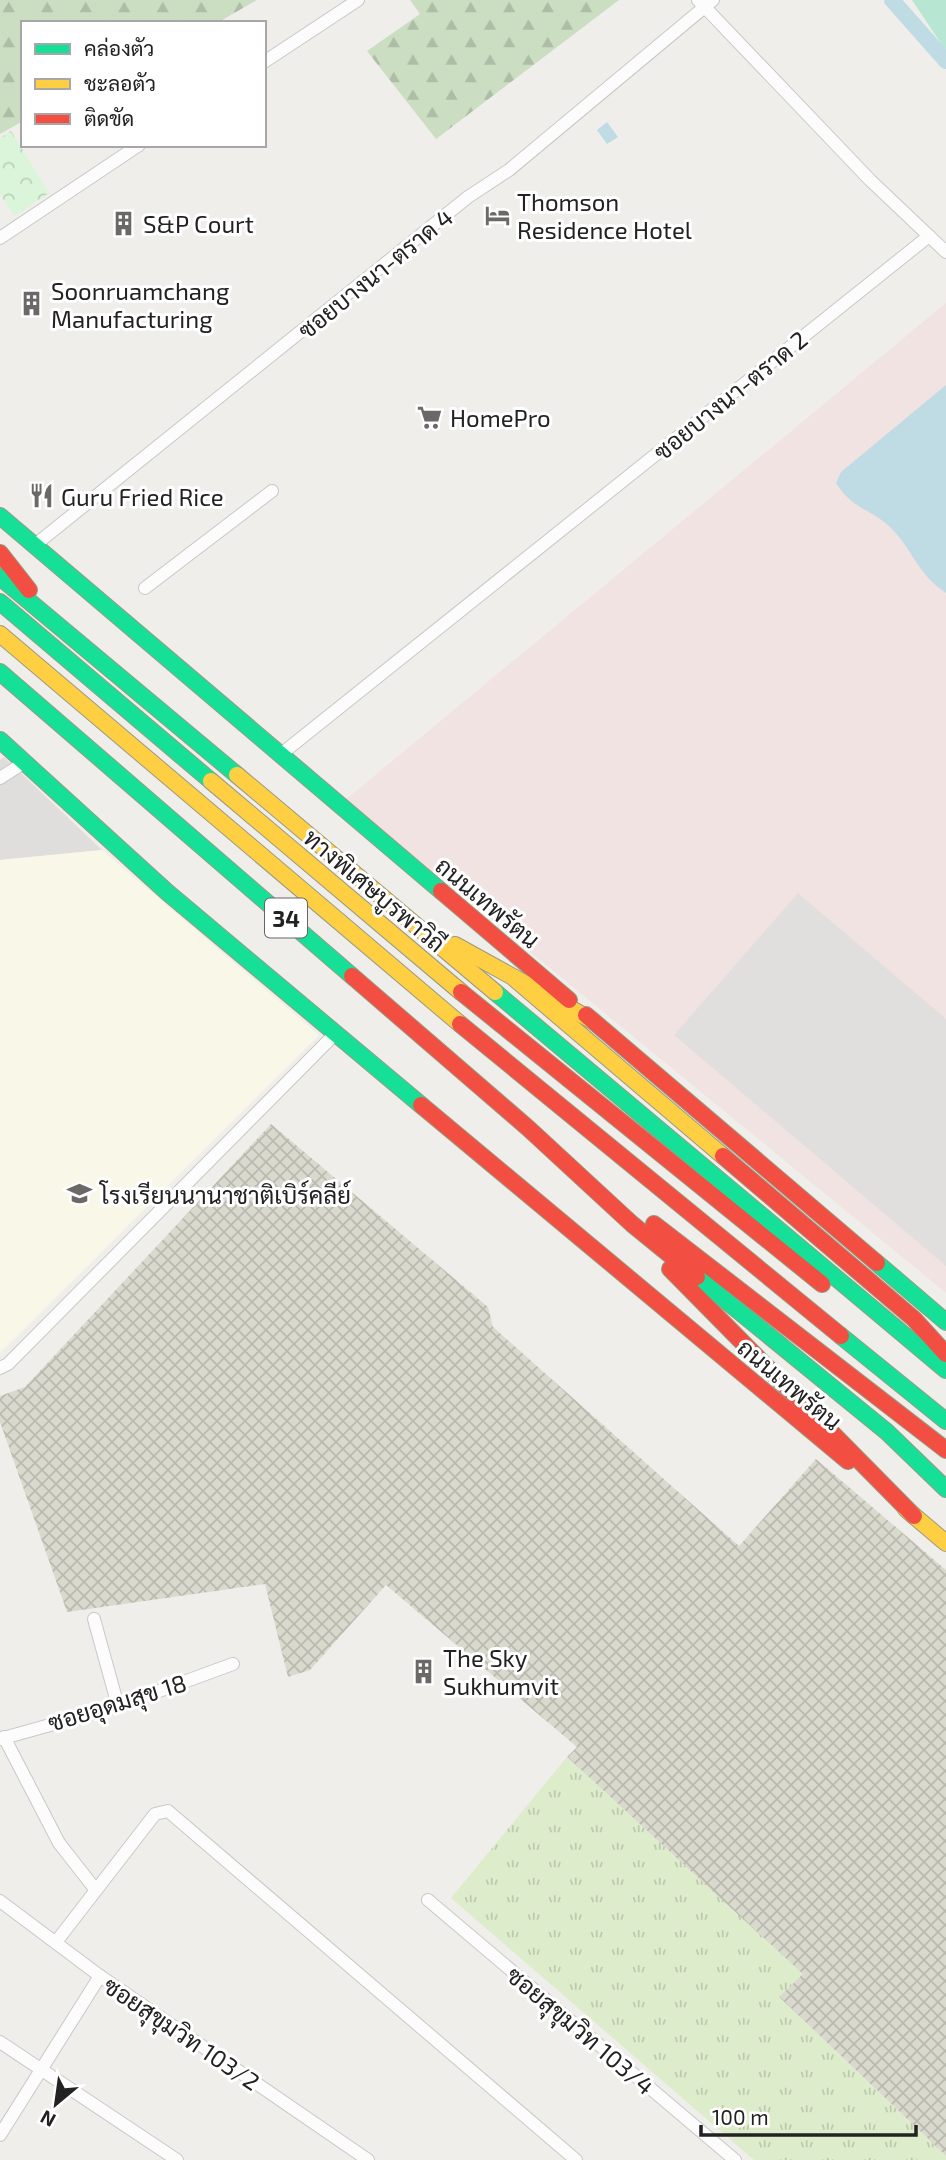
<svg xmlns="http://www.w3.org/2000/svg" width="946" height="2160" font-family="'Exo 2',Sarabun,sans-serif">
  <style>
    .residential { fill: #dfdedc }
    .commercial { fill: #f1e3e1 }
    .education { fill: #f8f7e8 }
    .construction { fill: url(#construction-cross-hatch) }
    .grass { fill: url(#grass-tufts) }
    .forest { fill: url(#forest-firs) }
    .park { fill: url(#park-crowns) }
    .pitch { fill: #b7e6d2 }
    .parking { fill: #e0dfde }
    .water { fill: #bfdbe3 }
    .lines { fill: none; stroke-linecap: round; stroke-linejoin: round }
    .canal { stroke: #bfdbe3; stroke-width: 16 }
    .street-casing { stroke: #c9c8c7; stroke-width: 14 }
    .fast-casing { stroke: #999a82; stroke-width: 18 }
    .slow-casing { stroke: #999a82; stroke-width: 18 }
    .jam-casing { stroke: #999a82; stroke-width: 18 }
    .street { stroke: #fdfcfc; stroke-width: 12 }
    .fast { stroke: #16e098; stroke-width: 16 }
    .slow { stroke: #ffcf43; stroke-width: 16 }
    .jam { stroke: #f24e42; stroke-width: 16 }
    .labels { text-anchor: middle; dominant-baseline: central; stroke-width: 6; stroke-linejoin: round; paint-order: stroke }
    .shield { fill: #fff; stroke: #646464; stroke-width: 2 }
    .shield-label { font-size: 23px; font-weight: bold; fill: #222 }
    .poi-label { font-size: 24px; fill: #222; stroke: #fff; text-anchor: start }
    .street-label { font-size: 24px; fill: #222; stroke: #fff }
  </style>
  <defs>
    <pattern id="construction-cross-hatch" width="8" height="8" patternUnits="userSpaceOnUse" patternTransform="scale(1.75)"><rect width="8" height="8" fill="#d9d9cd"/><path d="M0 0l8 8M0 8l8-8" fill="none" stroke="#babab0"/></pattern>
    <pattern id="grass-tufts" width="24" height="20" patternUnits="userSpaceOnUse" patternTransform="scale(1.75)"><rect width="24" height="20" fill="#ddeccb"/><path d="M3 7l-1-3M5 7V3M7 7l1-3M15 17l-1-3M17 17v-4M19 17l1-3" fill="none" stroke="#bdcaae"/></pattern>
    <pattern id="forest-firs" width="22" height="20" patternUnits="userSpaceOnUse" patternTransform="scale(1.75)"><rect width="22" height="20" fill="#cbdec1"/><path d="M5 1l3.5 6h-7zM16 11l3.5 6h-7z" fill="#aebea6"/></pattern>
    <pattern id="park-crowns" width="20" height="18" patternUnits="userSpaceOnUse" patternTransform="scale(1.75)"><rect width="20" height="18" fill="#daf5da"/><path d="M2 6a3 3 0 1 1 6 0M12 15a3 3 0 1 1 6 0" fill="none" stroke="#bbd2bb"/></pattern>
  </defs>
  <rect width="100%" height="100%" fill="#f0eeeb"/>
  <path class="residential" d="M4 757 102 850 0 860V760Z"/>
  <path class="commercial" d="M946 303V1293L345 800Z"/>
  <path class="education" d="M102 850 319 1035 0 1353V860Z"/>
  <path class="construction" d="M271 1124 488 1307 493 1327 739 1546 816 1459 946 1570V2156L778 1996 802 1974 567 1757 577 1747 386 1585 310 1670 288 1677 265 1584 67 1612 0 1422V1396L25 1387Z"/>
  <path class="grass" d="M567 1757 803 1974 779 1997 946 2156V2160H754L451 1898Z"/>
  <g class="forest">
    <path d="M0 0H257L217 23H23V121L0 134Z"/>
    <path d="M410 0H619L436 139 367 51 420 14Z"/>
  </g>
  <path class="park" d="M11 131 49 193 14 216 0 194V138Z"/>
  <path class="pitch" d="M912 0H946V49L944 48Z"/>
  <path class="parking" d="M798 893 946 1019V1266L674 1035Z"/>
  <g class="water">
    <path d="M607 122 618 137 607 144 597 130Z"/>
    <path d="M946 385V593C917 574 912 548 890 527 871 509 852 509 836 483L841 472Z"/>
  </g>
  <g class="lines">
    <path class="canal" d="M892 0 946 61"/>
    <defs>
      <g id="street">
        <path d="M264 62 358 0"/>
        <path d="M929 236 946 252"/>
        <path d="M0 238 139 145"/>
        <path d="M35 545 468 197 509 170 713 0"/>
        <path d="M145 588 272 491"/>
        <path d="M280 755 929 236 870 180 698 0"/>
        <path d="M0 778 25 762"/>
        <path d="M0 1368 8 1364 335 1034"/>
        <path d="M94 1619 118 1706"/>
        <path d="M4 1737 59 1843 95 1889"/>
        <path d="M0 1739 118 1706 233 1664"/>
        <path d="M428 1900 735 2160"/>
        <path d="M0 1901 100 1976 368 2160"/>
        <path d="M56 1942 155 1814 168 1811 576 2160"/>
        <path d="M0 2042 177 2160"/>
        <path d="M0 2135 100 1976"/>
      </g>
      <g id="fast">
        <path d="M0 516 441 891"/>
        <path d="M0 577 237 775"/>
        <path d="M0 602 211 781"/>
        <path d="M0 672 352 976"/>
        <path d="M0 740 167 892 421 1105"/>
        <path d="M495 992 946 1370"/>
        <path d="M877 1263 946 1322"/>
        <path d="M697 1277 887 1432 946 1489"/>
        <path d="M841 1336 946 1421"/>
      </g>
      <g id="slow">
        <path d="M0 634 460 1024"/>
        <path d="M237 775 495 992"/>
        <path d="M211 781 461 992"/>
        <path d="M455 945 593 1021"/>
        <path d="M515 979 723 1156"/>
        <path d="M906 1509 946 1543"/>
      </g>
      <g id="jam">
        <path d="M0 553 29 590"/>
        <path d="M441 891 569 1000"/>
        <path d="M352 976 528 1128 632 1224 697 1277"/>
        <path d="M461 992 822 1284"/>
        <path d="M586 1015 877 1263"/>
        <path d="M460 1024 841 1336"/>
        <path d="M421 1105 848 1461"/>
        <path d="M723 1156 914 1319 946 1354"/>
        <path d="M654 1224 946 1450"/>
        <path d="M670 1269 914 1516"/>
      </g>
    </defs>
    <use href="#street" class="street-casing"/>
    <use href="#fast" class="fast-casing"/>
    <use href="#slow" class="slow-casing"/>
    <use href="#jam" class="jam-casing"/>
    <use href="#street" class="street"/>
    <use href="#fast" class="fast"/>
    <use href="#slow" class="slow"/>
    <use href="#jam" class="jam"/>
  </g>
  <defs>
    <symbol id="hotel-bare" viewBox="-9 -9 18 18"><path d="M-6-4.5h1.5V1H6V5H4.5V3h-9V5H-6ZM-4 0a1.8 1.8 0 1 1 3.6 0ZM.5 0V-2.5h3Q6-2.5 6 0Z" fill="#6a6968" stroke="#fff" stroke-width="2.5" paint-order="stroke"/></symbol>
    <symbol id="building-bare" viewBox="-9 -9 18 18"><path d="M-4-6H4V6H1V3H-1V6H-4ZM-2.5-4.3h1.7v1.8h-1.7ZM.8-4.3h1.7v1.8H.8ZM-2.5-1h1.7V.8h-1.7ZM.8-1h1.7V.8H.8Z" fill="#6a6968" stroke="#fff" stroke-width="2.5" paint-order="stroke"/></symbol>
    <symbol id="supermarket-bare" viewBox="-9 -9 18 18"><path d="M-6-5.5h2.5l.6 2H6L4.5 2H-2.5L-4.4-4H-6ZM-1.5 3.2a1.3 1.3 0 1 0 .1 0ZM3 3.2a1.3 1.3 0 1 0 .1 0Z" fill="#6a6968" stroke="#fff" stroke-width="2.5" paint-order="stroke"/></symbol>
    <symbol id="restaurant-bare" viewBox="-9 -9 18 18"><path d="M-5-6h1v4h1v-4h1v4h1v-4h1v5L-1.5 .5V6h-2V.5L-5-1ZM5-6V6H3V1.5H1.5Q1.5-4 5-6Z" fill="#6a6968" stroke="#fff" stroke-width="2.5" paint-order="stroke"/></symbol>
    <symbol id="school-bare" viewBox="-9 -9 18 18"><path d="M0-5L7-2L0 1L-7-2ZM-4 1L0 2.5L4 1V4Q0 6-4 4Z" fill="#6a6968" stroke="#fff" stroke-width="2.5" paint-order="stroke"/></symbol>
  </defs>
  <g fill-rule="evenodd">
    <use href="#hotel-bare" x="480" y="198" width="35" height="35"/>
    <use href="#building-bare" x="106" y="206" width="35" height="35"/>
    <use href="#building-bare" x="14" y="286" width="35" height="35"/>
    <use href="#supermarket-bare" x="412" y="400" width="35" height="35"/>
    <use href="#restaurant-bare" x="24" y="478" width="35" height="35"/>
    <use href="#school-bare" x="62" y="1176" width="35" height="35"/>
    <use href="#building-bare" x="406" y="1654" width="35" height="35"/>
  </g>
  <g class="labels">
    <rect class="shield" x="265" y="898.5" width="42" height="39" rx="5"/>
    <g class="shield-label">
      <text x="286" y="918">34</text>
    </g>
    <g class="poi-label">
      <text x="517" y="201">Thomson<tspan x="517" dy="28">Residence Hotel</tspan></text>
      <text x="143" y="223">S&amp;P Court</text>
      <text x="51" y="290">Soonruamchang<tspan x="51" dy="28">Manufacturing</tspan></text>
      <text x="450" y="417">HomePro</text>
      <text x="61" y="496">Guru Fried Rice</text>
      <text x="100" y="1194">โรงเรียนนานาชาติเบิร์คลีย์</text>
      <text x="443" y="1657">The Sky<tspan x="443" dy="28">Sukhumvit</tspan></text>
    </g>
    <g class="street-label">
      <text transform="translate(375 273) rotate(-39)">ซอยบางนา-ตราด 4</text>
      <text transform="translate(730 395) rotate(-39)">ซอยบางนา-ตราด 2</text>
      <text transform="translate(375 890) rotate(40)">ทางพิเศษบูรพาวิถี</text>
      <text transform="translate(488 902) rotate(40)">ถนนเทพรัตน</text>
      <text transform="translate(790 1384) rotate(40)">ถนนเทพรัตน</text>
      <text transform="translate(117 1702) rotate(-17)">ซอยอุดมสุข 18</text>
      <text transform="translate(581 2030) rotate(40)">ซอยสุขุมวิท 103/4</text>
      <text transform="translate(182 2033) rotate(34)">ซอยสุขุมวิท 103/2</text>
    </g>
  </g>
  <rect x="21" y="21" width="245" height="126" fill="#ffffff" stroke="#a7a7a7" stroke-width="2"/>
  <rect x="35" y="44" width="35" height="10" fill="#16e098" stroke="#a7a7a7" stroke-width="2"/>
  <text x="84" y="56" font-size="21" fill="#222222">คล่องตัว</text>
  <rect x="35" y="79" width="35" height="10" fill="#ffcf43" stroke="#a7a7a7" stroke-width="2"/>
  <text x="84" y="91" font-size="21" fill="#222222">ชะลอตัว</text>
  <rect x="35" y="114" width="35" height="10" fill="#f24e42" stroke="#a7a7a7" stroke-width="2"/>
  <text x="84" y="126" font-size="21" fill="#222222">ติดขัด</text>
  <g transform="translate(56 2104) rotate(209)" stroke="#ffffff" stroke-width="5" paint-order="stroke">
  <path d="M0-5L12 26L0 18L-12 26Z" fill="#222222"/>
  <text y="-10" font-size="19" font-weight="bold" text-anchor="middle" fill="#222222">N</text>
  </g>
  <path d="M701 2125v10h215v-10" fill="none" stroke="#222222" stroke-width="3.5"/>
  <text x="712" y="2125" font-size="21" fill="#222222" stroke="#ffffff" stroke-width="5" paint-order="stroke">100 m</text>
</svg>
